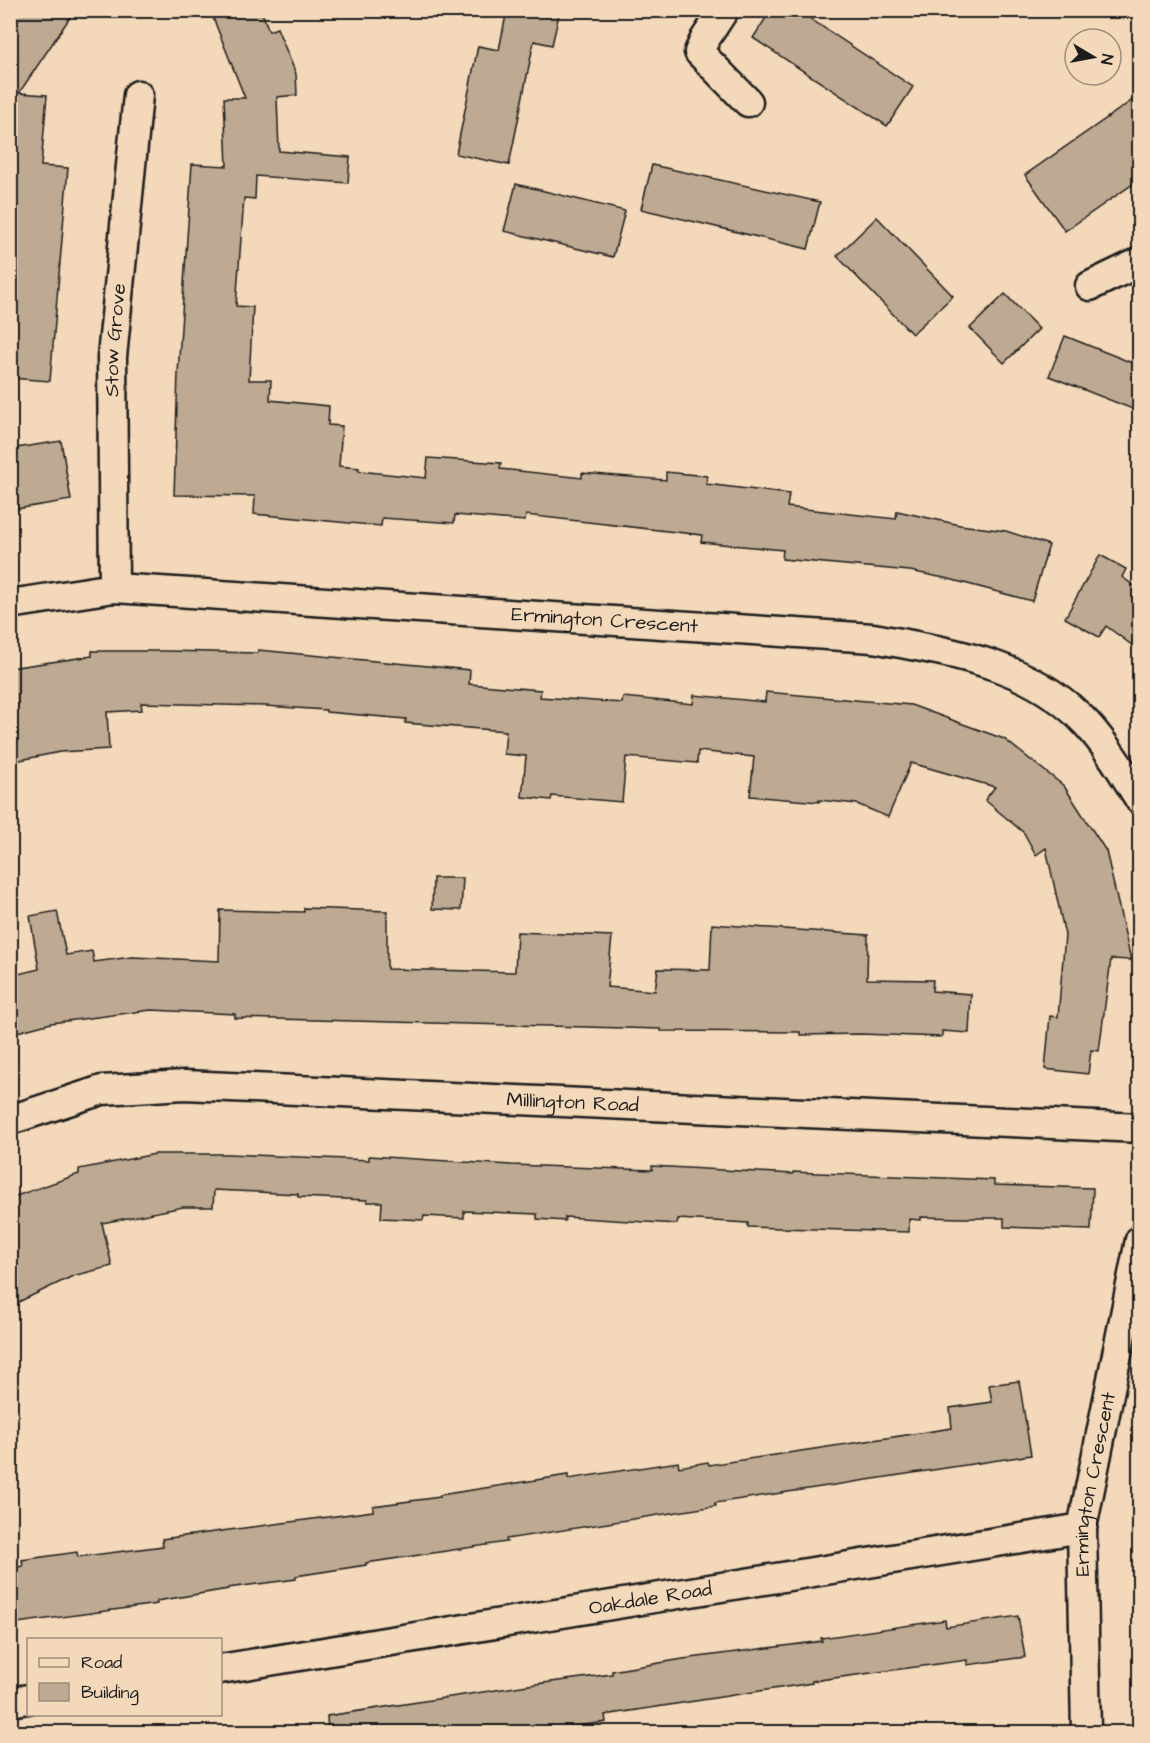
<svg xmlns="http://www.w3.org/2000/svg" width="1150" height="1743" font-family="'Architects Daughter',sans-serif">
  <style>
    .building { fill: #beaa92; stroke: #1c1c1c; stroke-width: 1.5 }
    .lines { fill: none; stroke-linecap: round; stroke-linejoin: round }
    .street-casing { stroke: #1c1c1c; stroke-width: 33 }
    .street { stroke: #f3d9ba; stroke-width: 28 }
    .labels { text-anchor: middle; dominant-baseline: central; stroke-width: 4.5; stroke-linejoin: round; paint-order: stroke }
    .street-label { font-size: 20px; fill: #1c1c1c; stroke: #f3d9ba }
  </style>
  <rect width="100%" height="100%" fill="#f3d9ba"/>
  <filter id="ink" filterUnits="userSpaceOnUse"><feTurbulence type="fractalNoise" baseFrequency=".0167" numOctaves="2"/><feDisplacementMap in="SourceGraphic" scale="12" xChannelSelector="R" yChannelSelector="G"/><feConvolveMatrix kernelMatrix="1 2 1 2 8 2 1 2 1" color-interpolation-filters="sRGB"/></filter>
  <g filter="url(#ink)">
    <g class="building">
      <path d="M10 10H75L19 93 47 95 41 166 68 168 50 381 10 378Z"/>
      <path d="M210 10H261L269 31 277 28 296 74 297 95 277 97 279 151 350 157 348 183 256 176 255 199 244 198 236 306 253 307 249 380H271L270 400 329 406 328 425 342 426 339 466 359 468V471L426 478 428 458 501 463 500 469 582 478V473L666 480V472L707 476 706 484 789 494 787 507 896 519 897 511 960 525 1006 531 1049 545 1032 601 949 579 910 571 782 559 783 550 701 542 702 535 526 515 525 521 455 515 454 523 382 518 381 526 254 514 255 496 174 495 178 373 192 164 227 166 224 98H245Z"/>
      <path d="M507 10H560L552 45 534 41 509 165 456 154 478 46 499 50Z"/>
      <path d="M771 10H797L913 87 887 126 753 38Z"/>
      <path d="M1140 95V179L1065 231 1025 175Z"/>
      <path d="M652 165 820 202 808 249 641 209Z"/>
      <path d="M516 184 625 211 613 257 504 231Z"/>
      <path d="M877 217 953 296 912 334 837 256Z"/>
      <path d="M1005 294 1039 329 1004 363 970 328Z"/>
      <path d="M1065 336 1140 366V412L1049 376Z"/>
      <path d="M61 441 71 500 10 510V449Z"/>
      <path d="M1100 555 1126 569 1122 577 1140 590V651L1106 626 1099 637 1065 618Z"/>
      <path d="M258 650 470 670 469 684 541 690 540 697 622 703 623 697 693 704 694 695 765 702 766 692 911 705 1004 739 1064 786 1106 851 1131 960 1111 959 1099 1051 1091 1050 1088 1074 1045 1069 1050 1016 1058 1017 1065 935 1046 848 1036 855 1024 833 985 800 995 787 911 763 888 817 857 804 819 800V802L750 796 754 757 698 751 697 763 626 757 622 802 552 796 551 800 522 797 526 756 504 754 506 731 405 723 406 719 326 712V710L265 706 141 703 142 710 107 712 109 749 60 752 10 762V668L92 656V651H166L258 653Z"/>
      <path d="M433 878H463L461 910 432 909Z"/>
      <path d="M304 908 387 911V969L515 972 517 932 612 936 607 987 655 991 658 969 710 970 712 924 868 935 867 979 933 980 932 991 971 994 969 1033 942 1031V1037L861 1034 800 1035V1032L661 1031V1029L235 1018V1014L151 1010 51 1023 10 1034V976L39 969 30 916 57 911 66 955 92 951 94 962 132 957 219 961 220 910 304 912Z"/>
      <path d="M155 1154H228L369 1160V1156L511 1165 652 1170V1166L793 1174V1172L994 1180V1185L1093 1188 1091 1230 1004 1227V1218H962L921 1217V1220L909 1219V1232L748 1227V1223L678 1219 677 1224 565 1217V1221L537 1219V1214L464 1211V1218L424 1216 423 1220 381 1218 382 1202H367V1200L298 1197V1194L214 1190 213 1207H183L102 1223 112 1266 73 1276 10 1306V1198L79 1174V1169Z"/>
      <path d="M1019 1381 1031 1455 715 1503 716 1506 506 1539 507 1542 366 1563V1565L296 1576V1579L228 1588V1589L157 1601V1604L10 1624V1568L23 1566 22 1560 77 1552 78 1557 163 1546 162 1539 373 1511V1506L440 1497V1495L568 1475V1479L678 1462 679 1467 708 1462 709 1465 952 1428 950 1408 992 1402 989 1385Z"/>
      <path d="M1018 1616 1025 1657 967 1665V1660L812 1681V1683L605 1715 606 1722 531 1732H328L327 1716 528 1685 612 1674V1671L683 1659 822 1641 821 1638 945 1620 946 1627Z"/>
    </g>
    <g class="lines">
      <defs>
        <g id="street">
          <path d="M724 10 705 39 699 52 748 102"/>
          <path d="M1090 286 1140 262"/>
          <path id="s1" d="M114 588 112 357 138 95"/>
          <path id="s2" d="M10 604 114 588 873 638C950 652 1031 663 1087 724 1107 746 1124 774 1140 800"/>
          <path id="s3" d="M10 1120 102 1090 184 1085 1140 1128"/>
          <path id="s4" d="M220 1669 1082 1528"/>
          <path d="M10 1702 28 1699"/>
          <path id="s5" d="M1086 1732 1082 1528 1140 1240"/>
        </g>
      </defs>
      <use href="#street" class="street-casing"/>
      <use href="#street" class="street"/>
    </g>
  </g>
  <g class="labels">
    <g class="street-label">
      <text stroke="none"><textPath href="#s1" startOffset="248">Stow Grove</textPath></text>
      <text stroke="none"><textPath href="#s2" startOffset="597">Ermington Crescent</textPath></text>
      <text stroke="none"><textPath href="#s3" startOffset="568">Millington Road</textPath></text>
      <text stroke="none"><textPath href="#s5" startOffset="249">Ermington Crescent</textPath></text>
      <text stroke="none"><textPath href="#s4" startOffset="436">Oakdale Road</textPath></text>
    </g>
  </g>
  <rect width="1150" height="1743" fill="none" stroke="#f3d9ba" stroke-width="36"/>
  <rect x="18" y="18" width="1114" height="1707" fill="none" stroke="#1c1c1c" stroke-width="2" filter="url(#ink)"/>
  <rect x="27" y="1638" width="195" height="78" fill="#f3d9ba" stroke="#9d8d7b" stroke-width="1.5"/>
  <rect x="39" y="1658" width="30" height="9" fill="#f3d9ba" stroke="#9d8d7b" stroke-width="1.5"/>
  <text x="81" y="1668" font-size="18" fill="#1c1c1c">Road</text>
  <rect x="39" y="1683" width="30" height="18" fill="#beaa92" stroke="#9d8d7b" stroke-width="1.5"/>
  <text x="81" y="1698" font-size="18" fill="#1c1c1c">Building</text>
  <g transform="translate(1093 57) rotate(100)"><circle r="28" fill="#f3d9ba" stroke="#9d8d7b" stroke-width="1.5"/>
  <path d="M0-4.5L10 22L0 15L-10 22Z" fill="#1c1c1c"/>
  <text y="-9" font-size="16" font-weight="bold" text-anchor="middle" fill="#1c1c1c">N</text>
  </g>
</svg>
